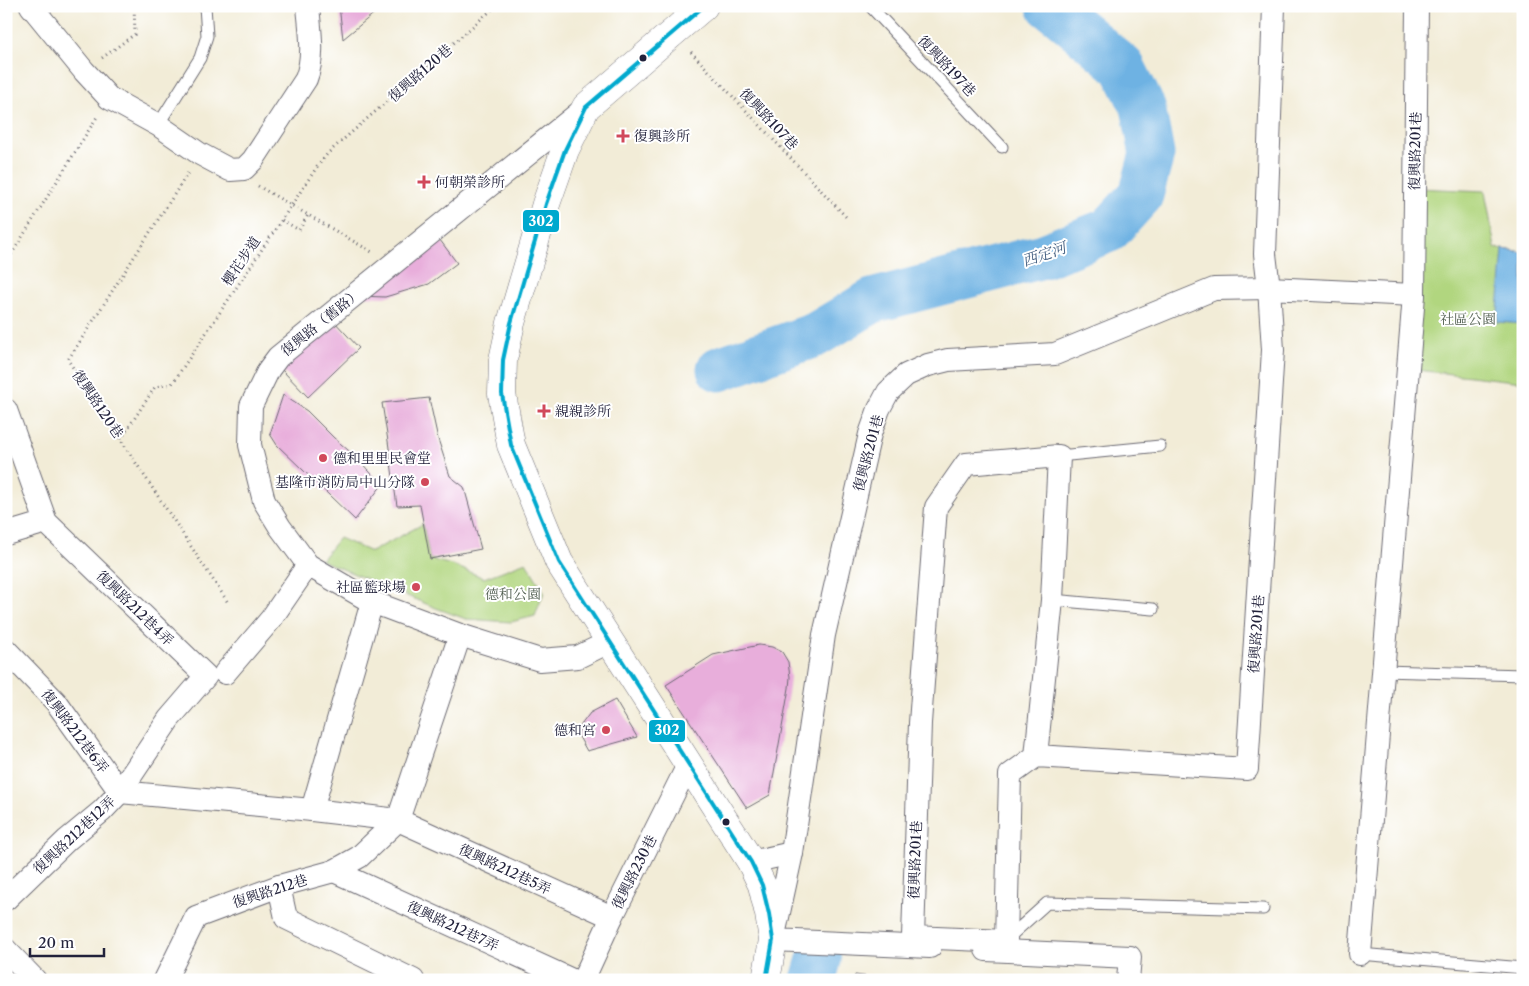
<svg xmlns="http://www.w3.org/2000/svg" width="1529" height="986" font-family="'Libre Caslon Text','Noto Serif TC',serif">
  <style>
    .green { fill: #b1d67f; stroke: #6a7c5d }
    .water { fill: #6eb2e3; stroke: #486a8f }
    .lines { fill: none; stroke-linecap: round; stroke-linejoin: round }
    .river { stroke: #6eb2e3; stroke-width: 45 }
    .building { fill: #e8aedb }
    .lane-casing { stroke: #6b6972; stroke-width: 13 }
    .street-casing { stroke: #6b6972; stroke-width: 24 }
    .secondary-casing { stroke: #6b6972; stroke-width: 29 }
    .path { stroke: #6b6972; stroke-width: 3; stroke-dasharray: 1 4; stroke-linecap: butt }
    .lane { stroke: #fff; stroke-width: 11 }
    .street { stroke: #fff; stroke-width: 22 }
    .secondary { stroke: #fff; stroke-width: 28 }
    .bus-1-casing { stroke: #fff; stroke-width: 8 }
    .bus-1 { stroke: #00a9ce; stroke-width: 4 }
    .bus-dot { fill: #22223b; stroke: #fff; stroke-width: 2 }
    .poi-dot { fill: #d1495b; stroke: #fff; stroke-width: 2 }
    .labels { text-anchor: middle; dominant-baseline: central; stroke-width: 4; stroke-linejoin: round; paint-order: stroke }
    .street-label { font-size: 14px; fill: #22223b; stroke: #fff }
    .poi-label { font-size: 14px; fill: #22223b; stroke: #fff; text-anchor: start }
    .park-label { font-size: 14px; fill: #546153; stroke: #fff }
    .water-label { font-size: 15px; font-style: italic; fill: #405c7e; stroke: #fff }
    .line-badge { stroke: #fff; stroke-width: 2 }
    .badge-label { font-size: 14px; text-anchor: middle; font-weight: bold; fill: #fff }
  </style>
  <rect width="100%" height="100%" fill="#fff"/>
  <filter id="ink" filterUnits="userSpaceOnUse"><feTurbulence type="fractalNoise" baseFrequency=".02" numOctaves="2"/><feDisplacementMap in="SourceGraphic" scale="10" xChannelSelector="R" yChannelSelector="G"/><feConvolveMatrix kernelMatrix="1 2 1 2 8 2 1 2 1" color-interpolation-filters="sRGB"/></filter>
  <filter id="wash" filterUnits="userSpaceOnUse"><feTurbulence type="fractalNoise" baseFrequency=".0096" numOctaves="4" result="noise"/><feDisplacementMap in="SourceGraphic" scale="20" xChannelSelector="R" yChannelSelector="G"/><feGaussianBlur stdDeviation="1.12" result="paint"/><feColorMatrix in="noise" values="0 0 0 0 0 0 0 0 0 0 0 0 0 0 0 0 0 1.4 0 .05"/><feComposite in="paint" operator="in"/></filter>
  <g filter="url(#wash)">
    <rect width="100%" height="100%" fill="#f2ecd7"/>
    <g class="green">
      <path d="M1415 188 1485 191 1495 248 1523 252V382L1408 369Z"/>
      <path d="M423 524 430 559 455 566 484 578 526 562 544 592 535 616 511 622 466 619 436 608 321 560 339 538 371 552Z"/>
    </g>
    <path class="water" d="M1503 249 1523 252V324L1497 322Z"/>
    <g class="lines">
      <g class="river">
        <path d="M719 369 815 335 872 301 1043 256 1109 230 1141 195 1152 154 1143 107 1123 67 1061 15 1049 6"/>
        <path d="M813 980 819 960"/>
      </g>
    </g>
    <g id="blocks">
      <g class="building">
        <path d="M339 6H383L343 39Z"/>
        <path d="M437 236 457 263 429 284 385 297 358 296Z"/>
        <path d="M333 320 359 348 308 397 281 369Z"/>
        <path d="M283 395 307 411 334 438 355 456 382 485 355 520 277 445 270 434Z"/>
        <path d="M429 398 438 439 450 476 464 487 481 549 430 559 420 505 397 506 388 441 382 403Z"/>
        <path d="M759 645 772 647 782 652 788 662 790 677 789 688 770 795 747 808 666 685 713 655Z"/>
        <path d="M615 700 637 737 587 751 578 735 581 725 590 713Z"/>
        <path d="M855 975 886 979V980H854Z"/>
      </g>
    </g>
  </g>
  <g filter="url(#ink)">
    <use href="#blocks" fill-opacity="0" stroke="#6b6972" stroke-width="1"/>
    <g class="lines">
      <defs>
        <g id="lane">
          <path d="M870 6 1002 147"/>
          <path d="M158 125 200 58 207 36 205 6"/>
          <path d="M1059 456 1160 446"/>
          <path d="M1052 600 1153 609"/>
          <path d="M1383 671 1523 675"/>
          <path d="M1007 939 1047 903 1263 909"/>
          <path d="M1360 954 1523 968"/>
        </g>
        <g id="street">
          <path d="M31 6 84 71 109 98 158 125 200 154 230 170 244 169 253 160 306 79C315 55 310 31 308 6"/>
          <path d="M585 108 278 357 269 369 251 406 250 445 264 501 280 527 308 565 372 602 460 635 540 660 578 657 611 641"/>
          <path d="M6 410 46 522 206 676 169 719 120 792 102 811 67 840 6 899"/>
          <path d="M6 534 46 522"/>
          <path d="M6 650 56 702 120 792"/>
          <path d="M225 673 271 619 308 565"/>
          <path d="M1036 756 1010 775 1006 941 913 937 920 723 936 507 966 464 1059 456 1052 600 1036 756 1247 769 1273 350 1269 288 1414 295"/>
          <path d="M120 792 312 810 398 820 612 917"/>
          <path d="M312 810 372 602"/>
          <path d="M751 862 792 853"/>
          <path d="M334 871 572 980"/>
          <path d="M279 886 286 918 413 980"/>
          <path d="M930 947 773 940 792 853 824 635 870 434 879 409 888 392 906 375 928 365 948 360 1055 354 1214 289 1269 288 1265 254 1274 6"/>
          <path d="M6 950 35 980"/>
          <path d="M986 950 1130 957 1128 980"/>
          <path d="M1360 954 1414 295 1417 6"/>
          <path d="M165 980 196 917 279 886 334 871 359 857 398 820 460 635"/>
          <path d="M583 980 612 917 688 765"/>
        </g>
        <path id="secondary" d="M704 6 586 107 565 150 546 204 511 323 503 360 502 394 511 445 559 562 751 862 762 885 769 914 773 940 766 980"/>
      </defs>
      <use href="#lane" class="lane-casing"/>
      <use href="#street" class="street-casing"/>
      <use href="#secondary" class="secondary-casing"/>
      <g class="path">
        <path d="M691 52 848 219"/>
        <path d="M102 58 135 34 134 6"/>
        <path d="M188 173 68 360 229 604"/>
        <path d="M258 186 372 252"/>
        <path d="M282 220 299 230 308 215"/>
        <path d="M6 263 97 117"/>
        <path d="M121 439 155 387 172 384 317 167 328 153 496 6"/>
      </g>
      <use href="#lane" class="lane"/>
      <use href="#street" class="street"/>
      <use href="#secondary" class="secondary"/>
      <defs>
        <path id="bus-1" d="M704 6 586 107 565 150 546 204 511 323 503 360 502 394 511 445 559 562 751 862 762 885 769 914 773 940 766 980"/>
      </defs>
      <use href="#bus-1" class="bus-1-casing"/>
      <use href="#bus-1" class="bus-1"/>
    </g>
  </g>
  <g class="bus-dot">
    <circle cx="643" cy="58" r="4.5"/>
    <circle cx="726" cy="822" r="4.5"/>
  </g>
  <g class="poi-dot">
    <path d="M620.5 128.5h5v5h5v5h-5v5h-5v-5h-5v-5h5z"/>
    <path d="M421.5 174.5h5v5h5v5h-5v5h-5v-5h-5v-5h5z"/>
    <path d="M541.5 403.5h5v5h5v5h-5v5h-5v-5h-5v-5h5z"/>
    <circle cx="323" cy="458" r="5"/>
    <circle cx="425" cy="482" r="5"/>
    <circle cx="416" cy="587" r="5"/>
    <circle cx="606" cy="730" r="5"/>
  </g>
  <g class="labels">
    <g class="street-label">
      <text transform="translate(947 66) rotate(47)">復興路197巷</text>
      <text transform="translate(420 73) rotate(-41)">復興路120巷</text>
      <text transform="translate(769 119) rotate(47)">復興路107巷</text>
      <text transform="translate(1415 151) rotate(-89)">復興路201巷</text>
      <text transform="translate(241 261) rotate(-56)">櫻花步道</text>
      <text transform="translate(321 322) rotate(-39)">復興路（舊路）</text>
      <text transform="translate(98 404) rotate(56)">復興路120巷</text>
      <text transform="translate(868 453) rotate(-75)">復興路201巷</text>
      <text transform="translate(135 608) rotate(44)">復興路212巷4弄</text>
      <text transform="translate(1256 634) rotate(-86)">復興路201巷</text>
      <text transform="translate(75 731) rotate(53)">復興路212巷6弄</text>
      <text transform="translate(74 835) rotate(-43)">復興路212巷12弄</text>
      <text transform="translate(915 860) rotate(-88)">復興路201巷</text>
      <text transform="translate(505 869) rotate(25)">復興路212巷5弄</text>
      <text transform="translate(634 872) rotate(-63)">復興路230巷</text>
      <text transform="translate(270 891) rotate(-18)">復興路212巷</text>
      <text transform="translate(453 926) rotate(25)">復興路212巷7弄</text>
    </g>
    <g class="poi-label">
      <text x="634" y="136">復興診所</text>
      <text x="435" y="182">何朝榮診所</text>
      <text x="555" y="411">親親診所</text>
      <text x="333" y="458">德和里里民會堂</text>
      <text x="415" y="482" text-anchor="end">基隆市消防局中山分隊</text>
      <text x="406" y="587" text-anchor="end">社區籃球場</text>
      <text x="596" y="730" text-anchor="end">德和宮</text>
    </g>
    <g class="park-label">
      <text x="1468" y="319">社區公園</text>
      <text x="513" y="594">德和公園</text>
    </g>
    <g class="water-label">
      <text transform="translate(1044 254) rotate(-19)">西定河</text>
    </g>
  </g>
  <g class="line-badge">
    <rect x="522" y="209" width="38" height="24" rx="5" fill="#00a9ce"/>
    <rect x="648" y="719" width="38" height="24" rx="5" fill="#00a9ce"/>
  </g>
  <g class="badge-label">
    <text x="541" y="226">302</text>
    <text x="667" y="735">302</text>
  </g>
  <rect width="1529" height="986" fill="none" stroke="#fff" stroke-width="25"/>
  <path d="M30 948v8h74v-8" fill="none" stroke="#22223b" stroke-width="2.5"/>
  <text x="38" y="948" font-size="15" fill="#22223b" stroke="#ffffff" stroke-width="4" paint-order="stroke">20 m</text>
</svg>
